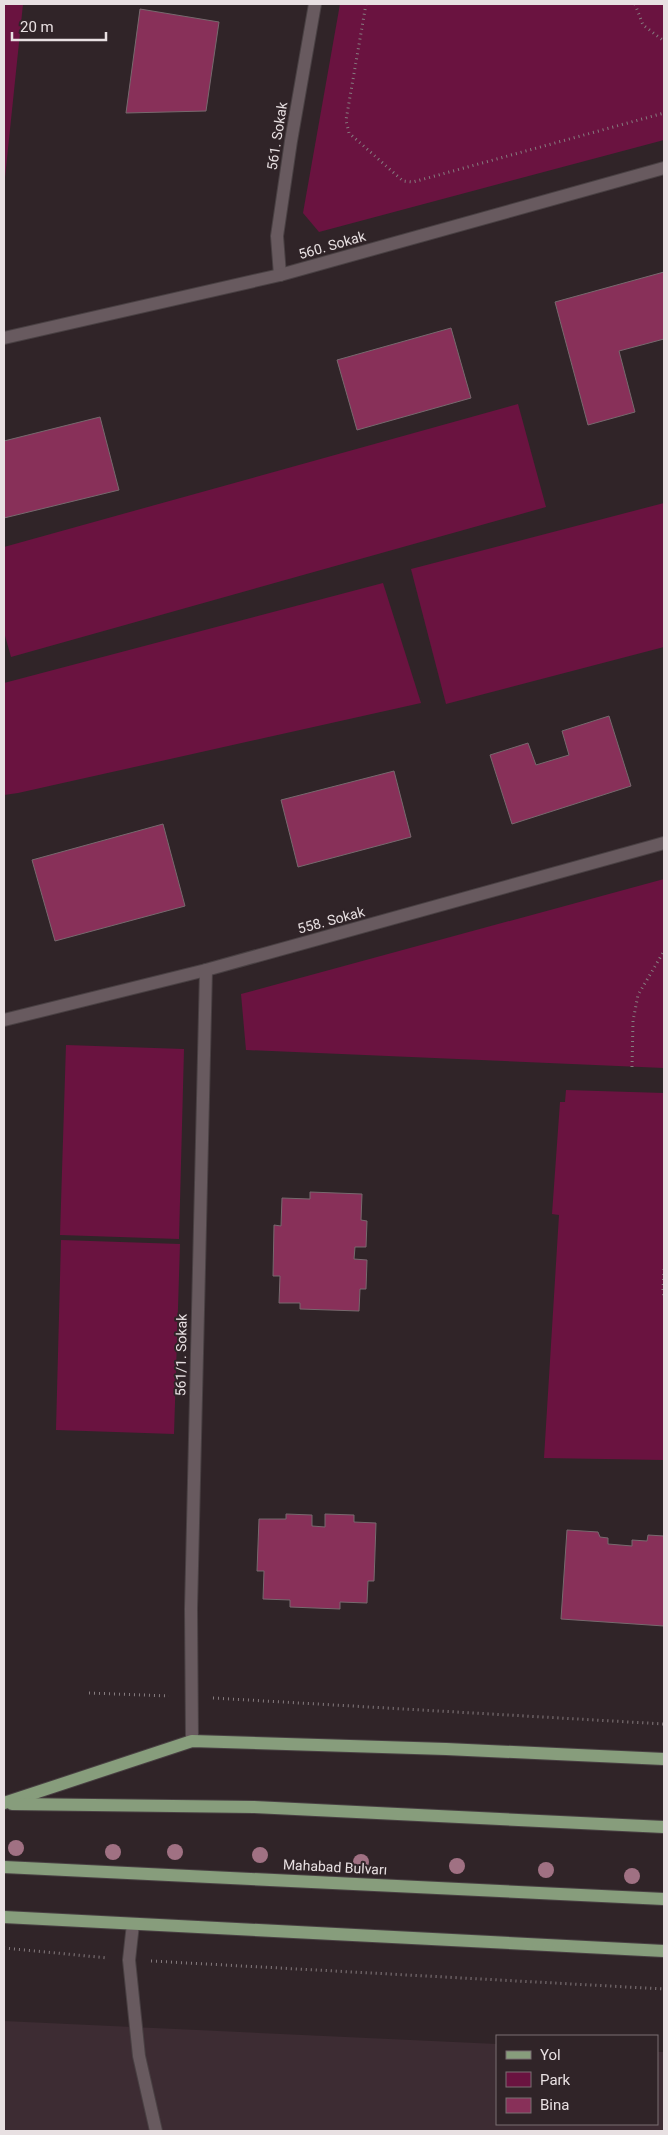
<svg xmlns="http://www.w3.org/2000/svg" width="668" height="2135" font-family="Roboto,sans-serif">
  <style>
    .built { fill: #3d2c33 }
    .green { fill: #6a1340 }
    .building { fill: #883059; stroke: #77696e }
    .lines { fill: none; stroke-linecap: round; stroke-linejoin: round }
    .minor-casing { stroke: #494043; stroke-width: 14 }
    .major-casing { stroke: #494043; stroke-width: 14 }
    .path { stroke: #867c7f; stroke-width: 3; stroke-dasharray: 1 4; stroke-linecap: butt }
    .minor { stroke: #685a5f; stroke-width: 12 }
    .major { stroke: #879d7c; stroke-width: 12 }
    .tree { fill: #a07183 }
    .labels { text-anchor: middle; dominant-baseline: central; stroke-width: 4; stroke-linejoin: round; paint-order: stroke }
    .street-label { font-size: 14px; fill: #e8e0e2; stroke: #302428 }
  </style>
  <rect width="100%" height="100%" fill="#302428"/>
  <path class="built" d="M4 2021 497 2044V2124H657V2052H664V2131H4Z"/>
  <g class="green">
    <path d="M4 4H23L4 187Z"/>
    <path d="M340 4H664V140L319 232 303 213Z"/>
    <path d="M518 404 546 507 11 657 4 632V547Z"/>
    <path d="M664 503V647L446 704 411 569Z"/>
    <path d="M383 583 421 703 18 793 4 795V683Z"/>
    <path d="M664 879V1068L246 1050 241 994Z"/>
    <path d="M66 1045 184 1049 179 1239 60 1235Z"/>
    <path d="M566 1090 664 1093V1460L544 1458 559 1215 552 1214 560 1102H565Z"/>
    <path d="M61 1240 180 1244 174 1434 56 1430Z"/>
  </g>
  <g class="building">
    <path d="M140 9 219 22 206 111 126 113Z"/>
    <path d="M664 272V339L619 351 635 412 588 425 555 302Z"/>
    <path d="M451 328 471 398 357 430 337 360Z"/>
    <path d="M100 417 119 490 4 518V441Z"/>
    <path d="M609 716 631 786 512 824 490 755 528 743 536 765 569 755 562 731Z"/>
    <path d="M394 771 411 837 298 867 281 800Z"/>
    <path d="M163 824 185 906 55 941 32 860Z"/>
    <path d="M310 1192 362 1194 361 1220 367 1221 366 1247H355L354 1259 367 1260 366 1289H360L359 1311 300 1309V1303H279L280 1276H273L274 1225 281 1226 282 1198 310 1199Z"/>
    <path d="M286 1514 312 1515V1526L325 1527V1514L354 1515V1522L376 1523 374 1581H368L367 1603 340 1602V1609L290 1607V1600L263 1599 264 1571H257L259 1519H286Z"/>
    <path d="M567 1530 598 1532 600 1537 608 1538V1544L632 1546V1540L647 1541 648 1535 664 1536V1626L561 1619Z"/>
  </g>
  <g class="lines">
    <defs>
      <g id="minor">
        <path d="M280 275 277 236 291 141 315 4"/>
        <path d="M4 338 280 275 664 168"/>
        <path d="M4 1020 206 970 664 843"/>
        <path d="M192 1741 191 1609 206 970"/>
        <path d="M133 1924 129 1960 139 2056 156 2131"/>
      </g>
      <g id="major">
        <path d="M4 1803 192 1741 446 1749 664 1759"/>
        <path d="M12 1804 254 1807 664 1827"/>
        <path d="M4 1867 664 1899"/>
        <path d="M4 1917 664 1951"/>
      </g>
    </defs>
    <use href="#minor" class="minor-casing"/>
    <use href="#major" class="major-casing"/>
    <g class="path">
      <path d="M366 4 346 120 349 133 403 181 413 182 664 113"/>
      <path d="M635 4 643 25 664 41"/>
      <path d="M632 1067 633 1021 638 995 664 951"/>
      <path d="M664 1269 663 1291 664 1297"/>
      <path d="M89 1693 169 1696"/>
      <path d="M213 1698 664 1724"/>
      <path d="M4 1948 108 1958"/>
      <path d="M151 1961 664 1989"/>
    </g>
    <use href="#minor" class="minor"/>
    <use href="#major" class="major"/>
  </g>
  <g class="tree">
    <circle cx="16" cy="1848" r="8"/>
    <circle cx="113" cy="1852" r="8"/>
    <circle cx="175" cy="1852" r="8"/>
    <circle cx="260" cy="1855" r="8"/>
    <circle cx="361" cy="1862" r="8"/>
    <circle cx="457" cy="1866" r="8"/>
    <circle cx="546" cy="1870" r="8"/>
    <circle cx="632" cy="1876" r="8"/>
  </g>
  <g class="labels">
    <g class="street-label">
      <text transform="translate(277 136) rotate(-81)">561. Sokak</text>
      <text transform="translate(332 245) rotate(-16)">560. Sokak</text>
      <text transform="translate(331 920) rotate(-15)">558. Sokak</text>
      <text transform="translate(181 1355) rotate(-89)">561/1. Sokak</text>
      <text transform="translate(335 1867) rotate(3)">Mahabad Bulvarı</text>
    </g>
  </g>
  <rect width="668" height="2135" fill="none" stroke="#e8e0e2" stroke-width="10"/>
  <rect x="496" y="2035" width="162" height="90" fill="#302428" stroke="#7a6f72"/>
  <rect x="506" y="2051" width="25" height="8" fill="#879d7c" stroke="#7a6f72"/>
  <text x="540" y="2060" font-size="15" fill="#e8e0e2">Yol</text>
  <rect x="506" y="2072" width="25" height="15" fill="#6a1340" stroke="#7a6f72"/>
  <text x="540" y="2085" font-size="15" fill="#e8e0e2">Park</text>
  <rect x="506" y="2098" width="25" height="15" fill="#883059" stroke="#7a6f72"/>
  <text x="540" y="2110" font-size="15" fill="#e8e0e2">Bina</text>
  <path d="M12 32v8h94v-8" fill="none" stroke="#e8e0e2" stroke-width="2.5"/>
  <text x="20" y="32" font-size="15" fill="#e8e0e2" stroke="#302428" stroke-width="4" paint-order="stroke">20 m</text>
</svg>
